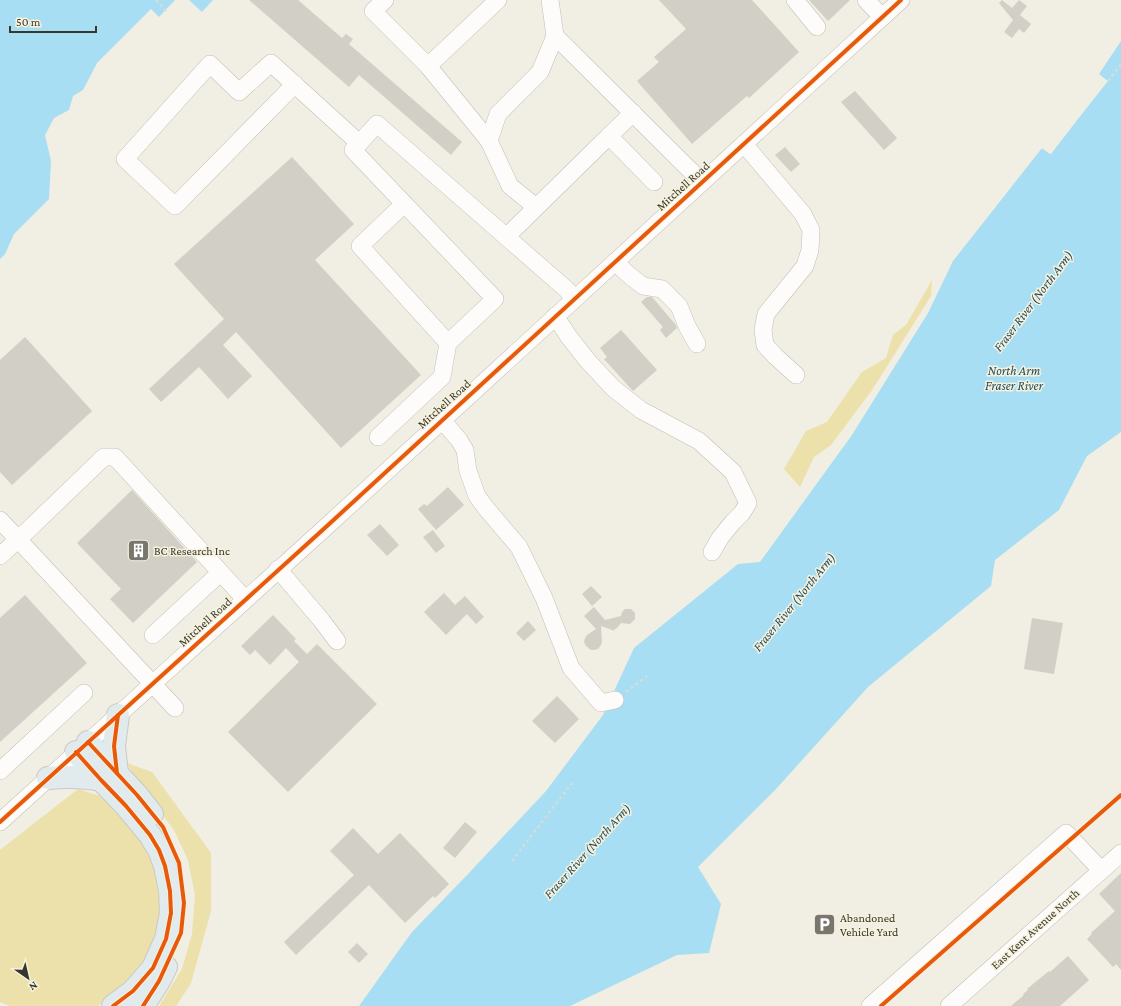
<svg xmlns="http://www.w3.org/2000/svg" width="1121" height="1006" font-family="'Crimson Pro',serif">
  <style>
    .green { fill: #ece0ab }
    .water { fill: #a8def3 }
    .pier { fill: #f1eee3 }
    .building { fill: #d1cfc6 }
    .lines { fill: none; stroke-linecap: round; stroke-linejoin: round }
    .minor-casing { stroke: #c1bfb6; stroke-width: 18 }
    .highway-casing { stroke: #cbc9c3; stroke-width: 24 }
    .path { stroke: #dddbd8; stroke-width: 2; stroke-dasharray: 3 3; stroke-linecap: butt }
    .minor { stroke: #fdfcfb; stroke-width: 17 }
    .highway { stroke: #e1eaec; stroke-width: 22 }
    .cycleway-casing { stroke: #f7f2dd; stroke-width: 6 }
    .cycleway { stroke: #e8590c; stroke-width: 4 }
    .labels { text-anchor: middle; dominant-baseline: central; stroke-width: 3; stroke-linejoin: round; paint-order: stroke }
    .street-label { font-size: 12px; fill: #38372e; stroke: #f7f2dd }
    .poi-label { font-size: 12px; fill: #38372e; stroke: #f7f2dd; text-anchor: start }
    .water-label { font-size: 13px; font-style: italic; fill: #204c5f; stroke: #f7f2dd }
  </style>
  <rect width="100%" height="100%" fill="#f1eee3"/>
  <g class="green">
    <path d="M932 280 931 296 872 390 831 445 814 457 800 487 784 469 806 431 827 422 862 372 886 358 893 335 906 325Z"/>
    <path d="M127 763 152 772 211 853V911L191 983 176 1006H159L182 969 192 934 195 895 188 860 174 830 138 783Z"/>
    <path d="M78 789 100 796 140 839 157 874 160 919 153 949 130 981 98 1006H10L0 1002V850Z"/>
  </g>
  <g class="water">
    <path d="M0 0H175L159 17 151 9 97 63 83 90 73 96 69 110 54 118 45 135 51 161 49 199 14 234 5 254 0 259Z"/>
    <path d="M189 0H213L202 12Z"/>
    <path d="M1121 41V432L1087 456 1059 510 995 560 991 586 868 687 776 789 698 867 721 904 709 953 677 955 570 1006H359L412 932 469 873 546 791 603 715 634 648 738 564 760 562 852 435 928 313 953 261 1042 148 1051 154 1107 81 1099 74Z"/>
  </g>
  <path class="pier" d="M1097 73 1108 81 1050 154 1040 147 1043 146 1050 152 1105 81 1097 75Z"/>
  <g class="building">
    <path d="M249 0H298L342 38 346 34 353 39 349 44 462 142 451 155 359 75 349 87Z"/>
    <path d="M659 0H752L799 52 749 98 747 96 692 144 637 81 659 62 654 57 686 29Z"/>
    <path d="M809 0H850L828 21Z"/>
    <path d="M1002 0 1012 8 1019 0 1027 6 1020 15 1031 24 1024 33 1019 29 1012 38 1004 32 1013 20 999 3Z"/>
    <path d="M855 91 897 138 884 150 841 102Z"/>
    <path d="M785 147 800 164 791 172 775 155Z"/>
    <path d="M292 157 354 224 315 260 421 375 341 448 236 332 223 345 252 376 228 399 199 367 161 402 149 389 224 319 174 264Z"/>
    <path d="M647 297H652L676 325 677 328 666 338 660 330 663 327 641 302Z"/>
    <path d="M621 330 657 370 633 391 604 359 607 357 600 348Z"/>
    <path d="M25 337 92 411 12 485 0 472V360Z"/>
    <path d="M448 487 464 505 436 530 418 509 424 504 427 506Z"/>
    <path d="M132 490 197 562 133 623 110 599 121 589 77 543Z"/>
    <path d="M380 524 399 545 387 556 367 535Z"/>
    <path d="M433 530 445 546 436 553 423 537Z"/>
    <path d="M591 586 602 597 592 606 582 594Z"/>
    <path d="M444 593 455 605 465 596 484 617 476 624 467 614 446 635 424 612Z"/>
    <path d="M25 595 87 663 0 742V618Z"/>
    <path d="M594 607 605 620 621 616 622 612 625 609H631L635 613V619L630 624 621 623 616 629H614L615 631 601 626 602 642 601 645 598 649 594 650H591L586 646 584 642 585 638 587 635 596 629 584 616Z"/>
    <path d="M273 615 296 639 294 641 307 654 317 644 377 704 288 792 228 732 299 662 286 648 270 665 255 650 250 655 241 646Z"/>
    <path d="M1032 618 1063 623 1054 674 1024 669Z"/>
    <path d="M528 621 536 630 524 641 516 633Z"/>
    <path d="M557 696 579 719 555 743 532 721Z"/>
    <path d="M465 822 477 832 455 858 443 848Z"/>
    <path d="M353 828 378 854 400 833 449 884 435 898 433 896 405 923 369 885 296 955 284 942 354 875 330 851Z"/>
    <path d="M1121 873V970L1116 964 1113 967 1087 939 1092 934 1091 933 1115 911 1099 894Z"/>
    <path d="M357 943 368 954 359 963 348 952Z"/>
    <path d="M1068 956 1089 980 1060 1006H1011L1024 995 1023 994 1028 990 1027 989 1044 975 1049 971 1050 972Z"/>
  </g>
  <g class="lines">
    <defs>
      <g id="minor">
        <path d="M385 0 373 11 428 66"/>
        <path d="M550 0 555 36"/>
        <path d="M795 0 817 27"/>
        <path d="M866 0 882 17"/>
        <path d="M295 84 175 206 125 159 210 64 239 92 271 63 359 143"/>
        <path d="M609 136 633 113"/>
        <path d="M489 141 428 66 498 0"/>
        <path d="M744 144 803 214 811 230 810 250 805 266 766 314 763 330 765 345 775 356 796 375"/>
        <path d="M404 204 360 246 448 343"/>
        <path d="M536 207 510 186 489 141 498 114 540 72 555 36 693 173 702 182"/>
        <path d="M506 237 609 136 654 182"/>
        <path d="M615 262 629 275 643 286 662 289 679 306 687 326 697 344"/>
        <path d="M555 316 569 337 587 360 613 388 641 410 699 441 733 472 748 503 742 513 733 522 720 538 712 552"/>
        <path d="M442 420 459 440 465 450 468 471 477 496 485 507 519 547 544 598 571 668 601 703 615 700"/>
        <path d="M378 437 442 377 448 343 495 299 353 150 377 124 566 289 575 299"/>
        <path d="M0 520 175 708"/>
        <path d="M0 556 27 531 104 457H115L245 599"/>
        <path d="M278 569 322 621 337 641"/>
        <path d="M153 635 220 573"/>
        <path d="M0 771 84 693"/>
        <path d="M0 822C108 723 218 625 327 526 518 351 709 175 901 0"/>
        <path d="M870 1006 1066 833 1101 870"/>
        <path d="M949 1006 1121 853"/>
      </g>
      <g id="highway">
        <path d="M88 742 137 795 152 814"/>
        <path d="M76 752 101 780 126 806 150 835 159 850 165 866 170 891 171 913 166 939 153 968 133 991 113 1006"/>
        <path d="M117 773 114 746 118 715"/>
        <path d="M48 778C68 776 82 776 101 780"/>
        <path d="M143 1006 159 981 166 967"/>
      </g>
    </defs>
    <use href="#minor" class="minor-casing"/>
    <use href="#highway" class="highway-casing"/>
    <g class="path">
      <path d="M156 0 167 12"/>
      <path d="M1108 81 1121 64"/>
      <path d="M626 692 647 676"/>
      <path d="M512 861 572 783"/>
    </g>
    <use href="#minor" class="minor"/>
    <use href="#highway" class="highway"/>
    <defs>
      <g id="cycleway">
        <path d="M88 742 137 795 163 827 179 863 184 903 181 933 159 981 143 1006"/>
        <path d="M76 752 101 780 126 806 150 835 159 850 165 866 170 891 171 913 166 939 153 968 133 991 113 1006"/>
        <path d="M117 773 114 746 118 715"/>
        <path d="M0 822C108 723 218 625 327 526 518 351 709 175 901 0"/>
        <path d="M881 1006 1121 795"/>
      </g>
    </defs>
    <use href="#cycleway" class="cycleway-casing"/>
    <use href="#cycleway" class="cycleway"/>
  </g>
  <defs>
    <symbol id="building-square" viewBox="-11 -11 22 22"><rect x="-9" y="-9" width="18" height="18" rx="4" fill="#79776d" stroke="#f7f2dd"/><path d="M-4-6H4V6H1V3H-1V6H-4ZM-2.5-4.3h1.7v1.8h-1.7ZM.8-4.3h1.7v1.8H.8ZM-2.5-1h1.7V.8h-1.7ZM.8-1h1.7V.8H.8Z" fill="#fff"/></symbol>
    <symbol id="parking-square" viewBox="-11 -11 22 22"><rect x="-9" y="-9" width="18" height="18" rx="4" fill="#79776d" stroke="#f7f2dd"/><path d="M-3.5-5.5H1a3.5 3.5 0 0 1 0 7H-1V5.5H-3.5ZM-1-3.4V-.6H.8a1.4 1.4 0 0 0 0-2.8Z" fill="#fff"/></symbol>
  </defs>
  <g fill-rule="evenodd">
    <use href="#building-square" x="126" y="538" width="25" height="25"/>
    <use href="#parking-square" x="812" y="912" width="25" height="25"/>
  </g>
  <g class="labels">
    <g class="street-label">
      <text transform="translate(683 186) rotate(-42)">Mitchell Road</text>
      <text transform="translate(444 404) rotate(-42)">Mitchell Road</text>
      <text transform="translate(205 622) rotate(-42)">Mitchell Road</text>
      <text transform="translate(1035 929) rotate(-42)">East Kent Avenue North</text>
    </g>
    <g class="poi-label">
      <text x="154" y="551">BC Research Inc</text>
      <text x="840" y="918">Abandoned<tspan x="840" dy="14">Vehicle Yard</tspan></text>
    </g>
    <g class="water-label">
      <text transform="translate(1033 301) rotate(-53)">Fraser River (North Arm)</text>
      <text x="1014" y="370">North Arm<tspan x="1014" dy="15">Fraser River</tspan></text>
      <text transform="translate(794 602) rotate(-51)">Fraser River (North Arm)</text>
      <text transform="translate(587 851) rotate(-48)">Fraser River (North Arm)</text>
    </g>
  </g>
  <g transform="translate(28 978) rotate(146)" stroke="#f7f2dd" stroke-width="3" paint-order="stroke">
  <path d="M0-3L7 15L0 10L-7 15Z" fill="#38372e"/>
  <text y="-6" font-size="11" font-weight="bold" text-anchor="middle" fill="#38372e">N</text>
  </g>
  <path d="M10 26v6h86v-6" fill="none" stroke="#38372e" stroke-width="2"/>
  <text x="16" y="26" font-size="12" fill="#38372e" stroke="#f7f2dd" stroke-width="3" paint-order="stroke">50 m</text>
</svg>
